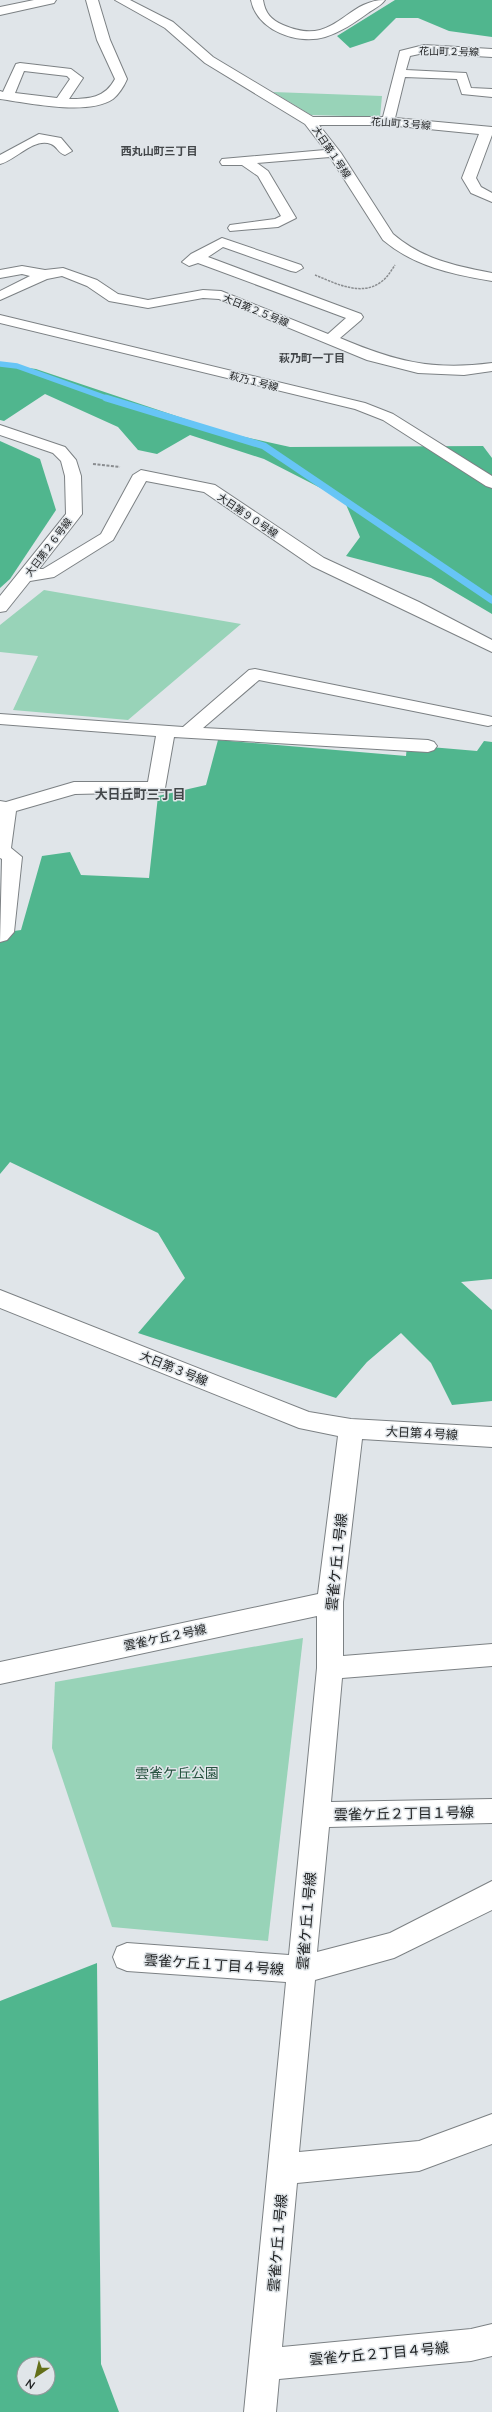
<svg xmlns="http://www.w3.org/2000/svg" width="492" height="2412" font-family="Lato,'Noto Sans JP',sans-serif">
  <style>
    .green { fill: #98d3b8 }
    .forest { fill: #50b68e; fill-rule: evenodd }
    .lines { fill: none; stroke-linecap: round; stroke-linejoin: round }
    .stream-far1 { stroke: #67c5f6; stroke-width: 5.5 }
    .stream { stroke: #67c5f6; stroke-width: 7 }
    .minor-casing { stroke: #7c8184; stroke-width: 2 }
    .path-far1 { stroke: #8a8d90; stroke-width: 1.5; stroke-dasharray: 2.5 1; stroke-linecap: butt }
    .path { stroke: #8a8d90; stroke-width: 2; stroke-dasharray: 3 1.5; stroke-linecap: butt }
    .minor { fill: #fff; fill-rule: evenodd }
    .labels { text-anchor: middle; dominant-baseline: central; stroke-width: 3; stroke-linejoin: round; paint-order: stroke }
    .far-street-label { font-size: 10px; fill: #202223; stroke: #e0e5e9 }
    .far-neighbourhood-label { font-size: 11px; font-weight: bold; fill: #424649; stroke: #e0e5e9 }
    .street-label { font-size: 12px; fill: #202223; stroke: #e0e5e9 }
    .neighbourhood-label { font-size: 13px; font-weight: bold; fill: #424649; stroke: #e0e5e9 }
    .near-street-label { font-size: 14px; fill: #202223; stroke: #e0e5e9 }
    .near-park-label { font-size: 14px; fill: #275240; stroke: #e0e5e9 }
  </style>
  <rect width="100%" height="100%" fill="#e0e5e9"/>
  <g class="green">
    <path d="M273 92 382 96 380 117 311 115Z"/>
    <path d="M44 590 241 624 128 720 13 710 38 656 0 652V625Z"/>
    <path d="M303 1638 268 1941 112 1927 52 1748 55 1682Z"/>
  </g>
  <g class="forest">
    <path d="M395 0H492V37L449 31 418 18H396L374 40 350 48 337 36Z"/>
    <path d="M0 364 36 369 227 433 290 447 483 446 492 458V614L431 578 346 556 360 537 344 500 264 459 190 435 157 454 138 450 118 427 45 394 4 421 0 420Z"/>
    <path d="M0 441 40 459 56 510 10 579 0 588Z"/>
    <path d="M218 740 406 756 407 745 477 751 484 741 492 742V1279L461 1282 492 1310V1401L452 1405 431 1363 401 1333 367 1362 336 1398 138 1333 185 1278 158 1233 10 1162 0 1174V933L21 930 42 856 70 852 81 875 149 878 158 796 206 785Z"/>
    <path d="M97 1963 101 2364 119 2412H0V2001ZM24 2364H48V2388H24Z"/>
  </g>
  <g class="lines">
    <path class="stream-far1" d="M0 364 17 366 109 399"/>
    <path class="stream" d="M106 398 264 446 492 600"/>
    <defs>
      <g id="minor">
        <path d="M34 0H56L54 3 0 15V7Z"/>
        <path d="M86 0H98L110 40 127 79C124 86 119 94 113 99 88 116 29 103 0 99V91L3 92 16 64 20 63 71 69 83 78 69 99C89 99 105 98 115 79L97 40ZM24 71 67 76 70 79 57 98 15 93Z"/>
        <path d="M115 0H130L173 22 213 57 313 117H383L400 51 424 45 492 49V57L424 53 410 56 406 70 466 73 471 88 492 89V97L462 94 457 79 405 77 395 118 492 127V135L476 178 481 187 492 193V202L471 193 462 178 479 134 388 125H319L341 153 393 234C422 259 455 266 492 273V281C452 274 415 267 383 240L330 157 257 163 268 171 296 218 278 227 230 231 228 228 230 225 275 219 281 216 258 176 242 165H222L220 162 222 159 325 150 305 124 205 63 165 28Z"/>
        <path d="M251 0H263C265 13 271 20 283 25 336 48 344 0 385 0 381 6 373 9 368 13 354 23 341 32 325 37 298 45 257 31 251 0Z"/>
        <path d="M39 134 61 138 72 151 65 155C58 153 57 146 51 144 34 137 16 160 0 164V155Z"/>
        <path d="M222 238 301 265 303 268 296 272 291 271 223 247 208 257 361 314 363 317 361 320 340 338C394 361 432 371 492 363V371L464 375 418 373 367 360 219 299 203 298 148 308 109 301 87 286 62 276 47 279 0 300V291L30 276 22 274 0 278V270L22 266 45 270 63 268 97 280 118 294 148 300 203 290 221 291 328 334 346 318 198 263 189 266 182 262 191 254Z"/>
        <path d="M0 315 365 403 393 414 492 476V488L486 486 383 420 355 409 0 323Z"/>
        <path d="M0 425 65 447 76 460 81 476 82 514 39 569H43L101 534 133 475 141 470 215 485 324 558 419 602 492 640V652L312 566 204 492 146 481 113 540 54 577 30 581 6 611 0 612V596L66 514 65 476 61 461 53 453 0 435Z"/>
        <path d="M255 669 488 716 492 717V725L488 726 259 680 203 728 428 740 434 742 437 746 434 750 428 752 174 737 165 788 163 792 75 794 16 811 11 848 22 857 14 932 7 940 0 942 2 859 0 858V801L6 802 74 782H148L156 736 0 724V714L183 727 249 670Z"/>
        <path d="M0 1290 309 1412 351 1419 492 1427V1447L362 1439 343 1602V1656L492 1644V1666L342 1678 331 1802 492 1799V1823L329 1827 317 1952 390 1933 492 1881V1910L394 1958 315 1980 299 2152 419 2141 492 2114V2144L419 2171 297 2183 282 2347 471 2329 492 2324V2356L471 2361 279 2379 276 2412H244L286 1982 127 1971 117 1967 113 1957 117 1947 127 1943 289 1955 317 1668V1616L0 1684V1662L318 1594 338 1436 299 1428 0 1308Z"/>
      </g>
    </defs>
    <use href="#minor" class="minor-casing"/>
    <path class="path-far1" d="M315 275C335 283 361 297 381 282 387 278 391 271 395 265"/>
    <path class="path" d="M93 464 120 467"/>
    <use href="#minor" class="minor"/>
  </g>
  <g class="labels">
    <g class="far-street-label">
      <text transform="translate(449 51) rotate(1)">花山町２号線</text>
      <text transform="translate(401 123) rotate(4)">花山町３号線</text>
      <text transform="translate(332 152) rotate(56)">大日第１号線</text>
      <text transform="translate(256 310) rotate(22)">大日第２５号線</text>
      <text transform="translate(254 381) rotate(14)">萩乃１号線</text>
      <text transform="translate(248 515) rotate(34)">大日第９０号線</text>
      <text transform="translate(48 547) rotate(-53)">大日第２６号線</text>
    </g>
    <g class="far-neighbourhood-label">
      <text x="159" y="150">西丸山町三丁目</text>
      <text x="312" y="357">萩乃町一丁目</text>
    </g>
    <g class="street-label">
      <text transform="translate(174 1368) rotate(22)">大日第３号線</text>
      <text transform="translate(422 1433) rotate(3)">大日第４号線</text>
      <text transform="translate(165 1637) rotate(-12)">雲雀ケ丘２号線</text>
    </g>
    <g class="neighbourhood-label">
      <text x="140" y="794">大日丘町三丁目</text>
    </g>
    <g class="near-street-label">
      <text transform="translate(336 1562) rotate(-84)">雲雀ケ丘１号線</text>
      <text transform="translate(404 1813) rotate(-1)">雲雀ケ丘２丁目１号線</text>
      <text transform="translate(306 1921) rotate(-85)">雲雀ケ丘１号線</text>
      <text transform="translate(214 1964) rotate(4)">雲雀ケ丘１丁目４号線</text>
      <text transform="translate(277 2243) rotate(-85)">雲雀ケ丘１号線</text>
      <text transform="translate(379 2353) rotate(-5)">雲雀ケ丘２丁目４号線</text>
    </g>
    <g class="near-park-label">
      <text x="177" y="1772">雲雀ケ丘公園</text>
    </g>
  </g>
  <g transform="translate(36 2376) rotate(215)"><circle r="19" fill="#e0e5e9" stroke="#93979a"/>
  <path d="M0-3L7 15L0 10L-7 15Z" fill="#636f19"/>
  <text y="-6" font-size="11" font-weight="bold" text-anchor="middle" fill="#202223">N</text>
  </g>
</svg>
